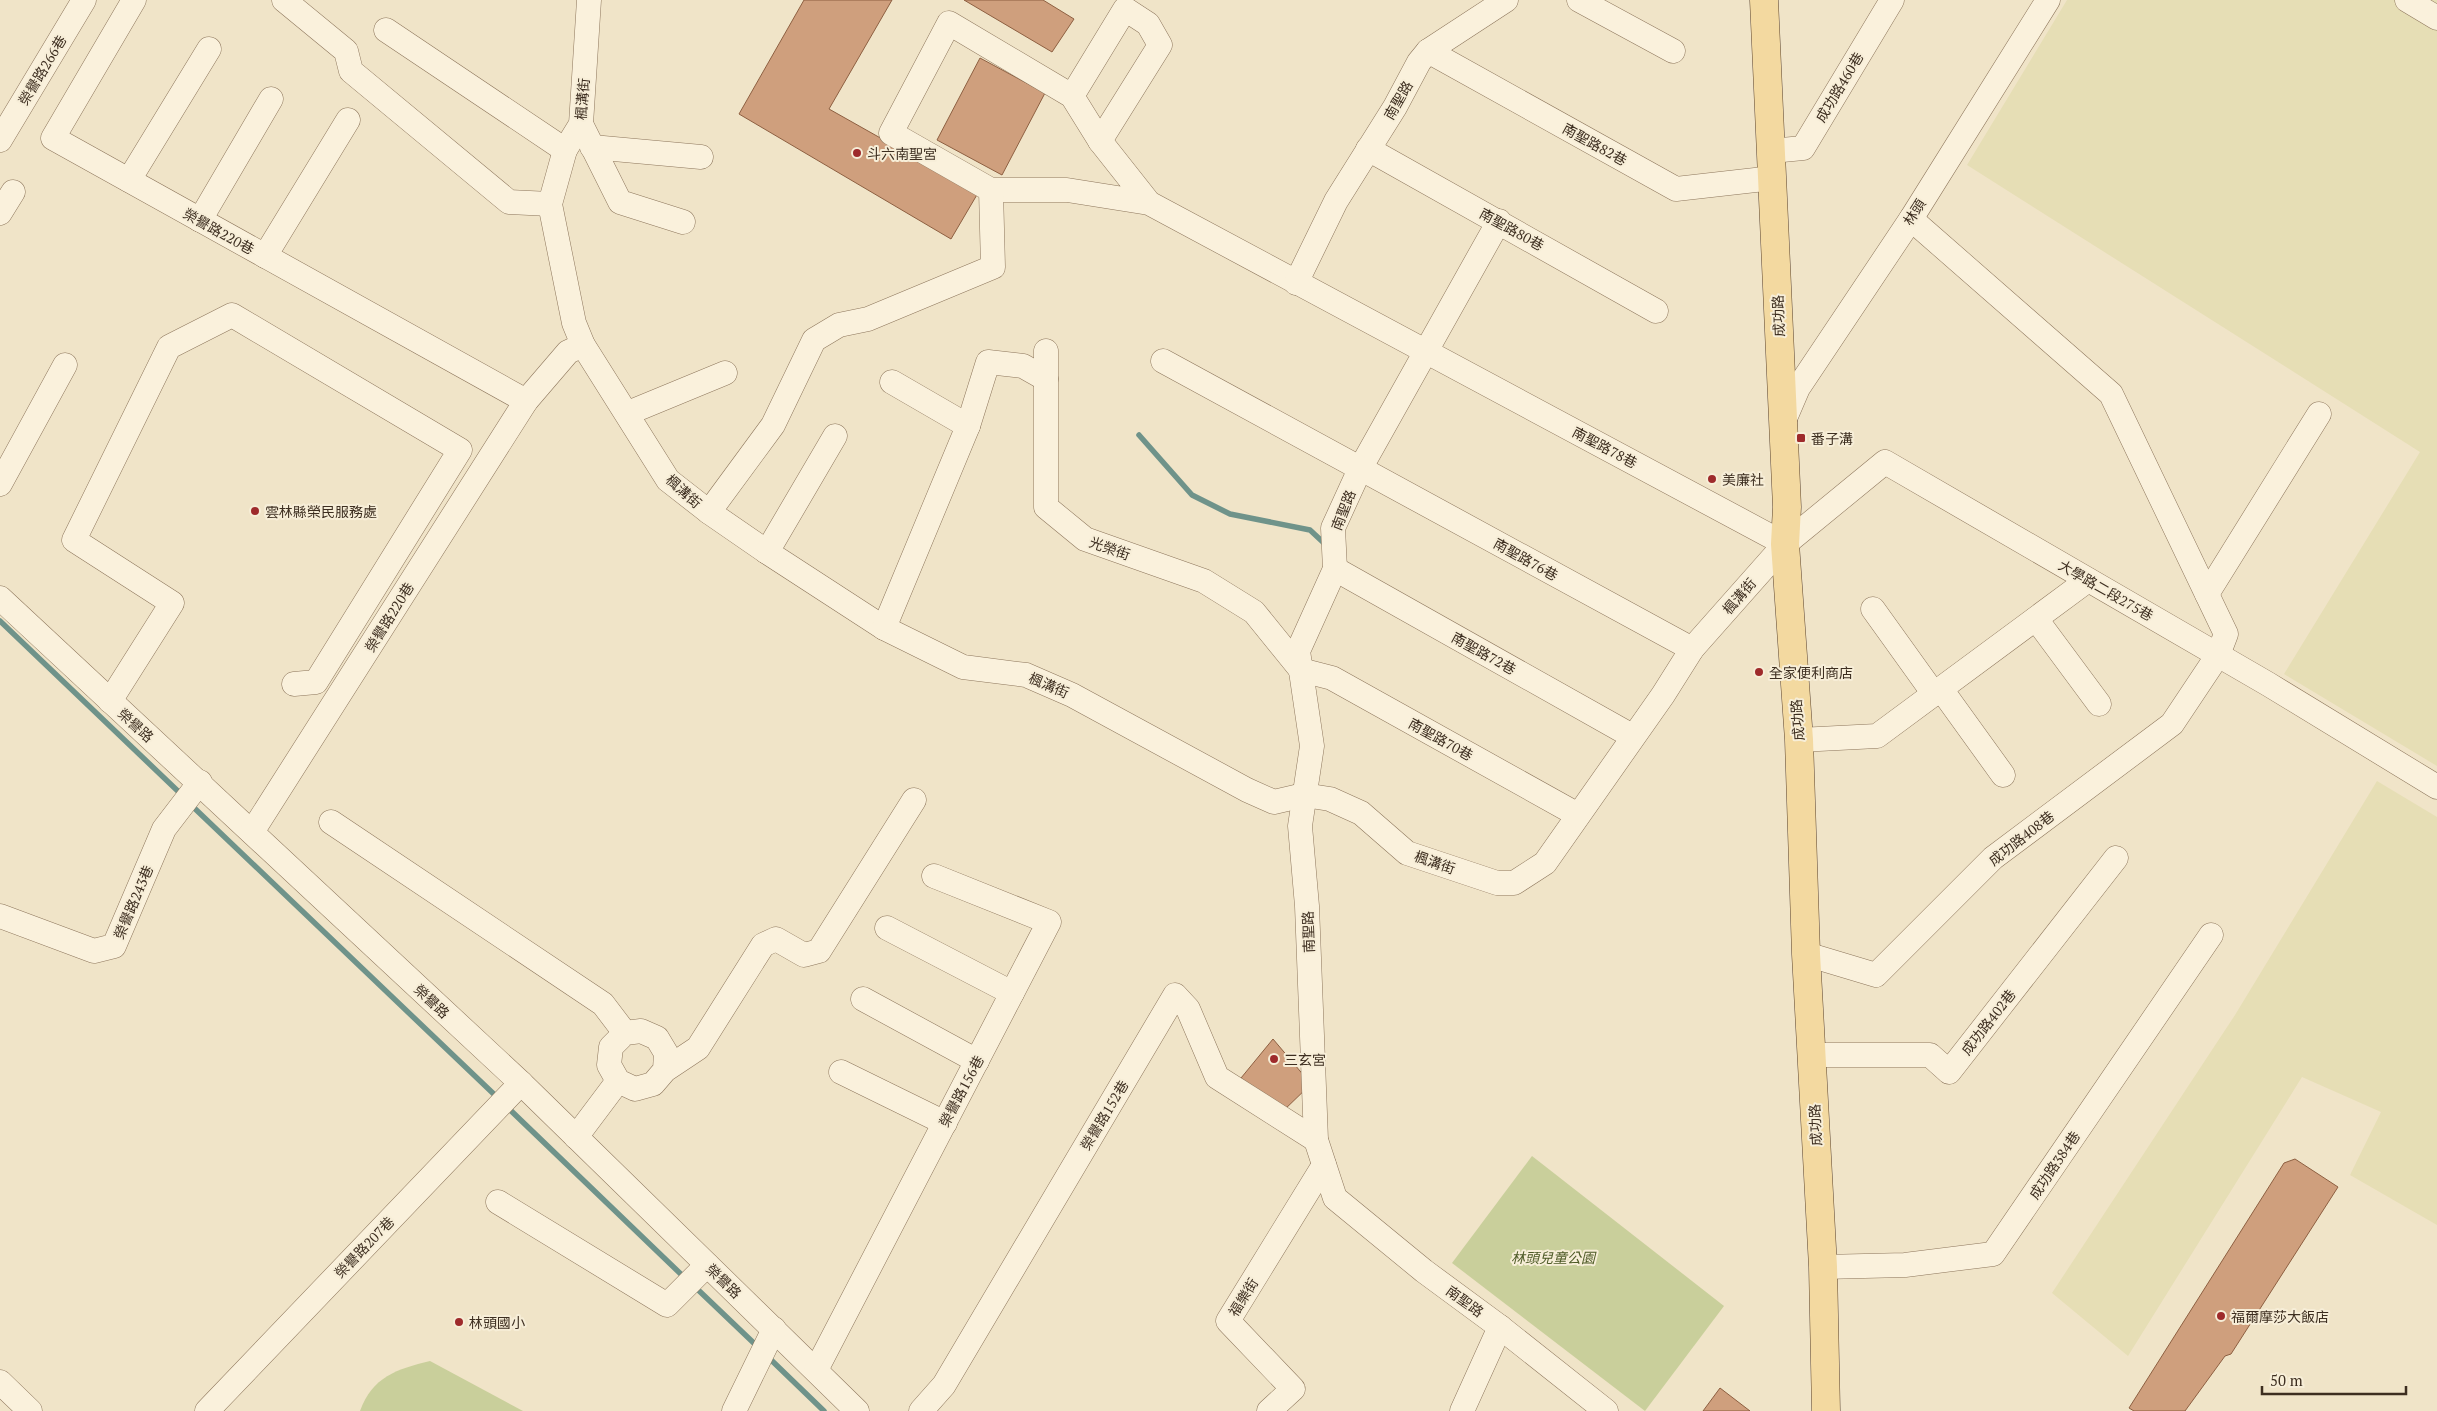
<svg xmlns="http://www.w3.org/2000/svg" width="2437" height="1411" font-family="'PT Serif','Noto Sans TC',serif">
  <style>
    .farmland { fill: #e6deb5 }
    .green { fill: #c9cf9b }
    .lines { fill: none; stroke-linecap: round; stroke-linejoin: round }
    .stream { stroke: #6f938a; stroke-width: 5.5 }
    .building { fill: #cf9f7d; stroke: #8d5f41 }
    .minor-casing { stroke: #8d765c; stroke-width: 25 }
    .major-casing { stroke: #5b4430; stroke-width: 29 }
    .minor { stroke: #faf1dc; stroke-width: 24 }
    .major { stroke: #f3d9a0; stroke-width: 28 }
    .poi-dot { fill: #9e2a2b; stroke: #f7eed8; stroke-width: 2 }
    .labels { text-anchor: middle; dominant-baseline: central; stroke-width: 4; stroke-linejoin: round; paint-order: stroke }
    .street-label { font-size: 14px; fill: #3d2e20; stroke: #f7eed8 }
    .poi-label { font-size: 14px; fill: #3d2e20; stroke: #f7eed8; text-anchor: start }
    .park-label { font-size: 14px; font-style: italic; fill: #4d5a26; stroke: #f7eed8 }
  </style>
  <rect width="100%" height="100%" fill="#f0e4c8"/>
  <g class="farmland">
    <path d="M2067 0H2437V766L2284 674 2420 452 1967 165Z"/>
    <path d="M2377 781 2437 817V1225L2350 1175 2381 1112 2302 1077 2128 1356 2052 1293 2235 1015Z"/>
  </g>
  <g class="green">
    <path d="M1532 1156 1724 1306 1645 1411 1452 1263Z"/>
    <path d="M430 1361 523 1411H360C372 1377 397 1369 430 1361Z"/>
  </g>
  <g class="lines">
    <g class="stream">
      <path d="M1139 435 1192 495 1230 514 1310 530 1325 544"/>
      <path d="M0 621 183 796"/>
      <path d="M189 803 499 1099"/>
      <path d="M505 1105 686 1279"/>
      <path d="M693 1285 759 1348"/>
      <path d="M767 1356 824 1411"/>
    </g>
  </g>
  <g class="building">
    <path d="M804 0H892L829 109 978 193 951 239 739 114Z"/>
    <path d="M964 0H1043L1074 19 1052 52Z"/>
    <path d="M980 58 1045 93 1002 175 937 140Z"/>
    <path d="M1273 1039 1311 1084 1281 1113 1241 1078Z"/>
    <path d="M2295 1159 2338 1187 2231 1354 2225 1356 2185 1411H2134L2129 1408 2284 1163Z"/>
    <path d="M1720 1388 1750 1411H1703Z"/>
  </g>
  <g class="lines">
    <defs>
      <g id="minor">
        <path d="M134 0 53 138 526 401"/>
        <path d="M284 0 346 51 351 71 509 202 550 204"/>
        <path d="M589 0 581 124 565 150 550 204 574 323 583 345 668 480 709 512 767 552 884 628 963 667 1026 675 1072 695 1247 790 1274 802 1304 795 1330 799 1361 813 1407 853 1497 883H1514L1545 863 1663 695 1692 649 1785 544 1885 462 2268 684 2437 787"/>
        <path d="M1579 0 1673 51"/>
        <path d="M2407 0 2437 18"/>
        <path d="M386 30 565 150"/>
        <path d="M1428 51 1676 189 1773 178"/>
        <path d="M1072 96 1125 9 1148 24 1160 45 1100 141"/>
        <path d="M581 124 620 202 683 222"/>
        <path d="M0 140 84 0"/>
        <path d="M592 147 701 157"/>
        <path d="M1368 149 1656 311"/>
        <path d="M1772 151 1803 148 1892 0"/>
        <path d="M129 180 209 49"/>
        <path d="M1149 203 1100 141 1072 96 949 23 891 133 991 190H1067L1149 203 1785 544"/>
        <path d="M0 213 13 192"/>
        <path d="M200 220 271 99"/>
        <path d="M1499 221 1360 469 1333 528 1335 569 1298 651 1312 746 1300 826 1307 906 1316 1140 1335 1198 1424 1271 1500 1327 1606 1411"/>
        <path d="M265 256 348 120"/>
        <path d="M1296 283 1336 201 1395 107 1419 62 1428 51 1506 0"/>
        <path d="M1046 351V507L1085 539 1204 581 1254 612 1301 670 1332 678 1578 815"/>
        <path d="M1163 361 1692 649"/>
        <path d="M892 382 968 426"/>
        <path d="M628 413 725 373"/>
        <path d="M1783 423 1798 388 1911 219 2048 0"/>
        <path d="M0 484 65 365"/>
        <path d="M709 512 773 425 814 340 839 325 868 319 993 267 991 190"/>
        <path d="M767 552 835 436"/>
        <path d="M1335 569 1632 736"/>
        <path d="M2207 594 2319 414"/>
        <path d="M0 598 521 1083 857 1411"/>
        <path d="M1873 609 1934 694"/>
        <path d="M2036 619 2099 704"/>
        <path d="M884 628 968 426 988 362 1023 366 1046 379"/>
        <path d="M1941 689 2003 775"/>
        <path d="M110 701 172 603 74 540 169 347 232 315 460 450 316 682 294 684"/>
        <path d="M1799 740 1877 736 2088 580"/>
        <path d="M331 822 603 1004 625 1033"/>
        <path d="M252 832 526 401 568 352 583 345"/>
        <path d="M0 916 94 951 114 946 164 829 200 782"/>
        <path d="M887 928 1012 993"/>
        <path d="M1806 954 1876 975 1993 858 2172 724 2218 655 2226 634 2111 394 1911 219"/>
        <path d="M863 999 977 1061"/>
        <path d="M1811 1055H1930L1949 1072 2116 858"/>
        <path d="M665 1070 666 1053 657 1038 641 1031 625 1033 611 1047 609 1065 618 1081 635 1089 653 1084 665 1070 698 1048 763 945 776 939 804 955 819 951 914 800"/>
        <path d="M841 1072 945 1123"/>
        <path d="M576 1137 618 1081"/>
        <path d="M498 1202 667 1305 707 1265"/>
        <path d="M1823 1267 1905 1265 1993 1254 2211 935"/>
        <path d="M816 1370 1049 922 934 876"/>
        <path d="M0 1382 30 1411"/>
        <path d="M207 1411 521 1083"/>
        <path d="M734 1411 774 1329"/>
        <path d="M921 1411 944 1385 1175 995 1188 1009 1217 1077 1316 1140"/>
        <path d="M1269 1411 1293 1389 1228 1321 1324 1165"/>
        <path d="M1462 1411 1500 1327"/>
      </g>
      <path id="major" d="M1764 0 1787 507 1785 544 1799 740 1806 954 1823 1267 1826 1411"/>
    </defs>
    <use href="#minor" class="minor-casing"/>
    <use href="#major" class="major-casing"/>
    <use href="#minor" class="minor"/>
    <use href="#major" class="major"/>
  </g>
  <g class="poi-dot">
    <circle cx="857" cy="153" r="5"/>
    <rect x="1796" y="433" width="10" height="10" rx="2.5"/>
    <circle cx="1712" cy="479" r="5"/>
    <circle cx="255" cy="511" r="5"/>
    <circle cx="1759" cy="672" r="5"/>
    <circle cx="1274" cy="1059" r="5"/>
    <circle cx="2221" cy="1316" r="5"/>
    <circle cx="459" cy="1322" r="5"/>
  </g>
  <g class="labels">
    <g class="street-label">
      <text transform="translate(42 70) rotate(-59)">榮譽路266巷</text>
      <text transform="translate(1839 87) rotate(-59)">成功路460巷</text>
      <text transform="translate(582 99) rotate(-85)">楓溝街</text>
      <text transform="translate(1398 100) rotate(-60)">南聖路</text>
      <text transform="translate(1595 144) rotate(29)">南聖路82巷</text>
      <text transform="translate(1914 212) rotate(-57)">林頭</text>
      <text transform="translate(1512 229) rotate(29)">南聖路80巷</text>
      <text transform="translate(219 231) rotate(29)">榮譽路220巷</text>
      <text transform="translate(1778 316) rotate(-92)">成功路</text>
      <text transform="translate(1605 447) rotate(28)">南聖路78巷</text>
      <text transform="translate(684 491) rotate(42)">楓溝街</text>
      <text transform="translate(1343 510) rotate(-69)">南聖路</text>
      <text transform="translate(1110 548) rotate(19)">光榮街</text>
      <text transform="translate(1526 559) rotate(29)">南聖路76巷</text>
      <text transform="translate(2106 590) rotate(30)">大學路二段275巷</text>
      <text transform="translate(1739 596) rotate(-49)">楓溝街</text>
      <text transform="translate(389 617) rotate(-58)">榮譽路220巷</text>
      <text transform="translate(1484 653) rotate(29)">南聖路72巷</text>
      <text transform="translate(1049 685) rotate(23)">楓溝街</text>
      <text transform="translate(1797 720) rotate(-94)">成功路</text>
      <text transform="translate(136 725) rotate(42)">榮譽路</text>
      <text transform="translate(1441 739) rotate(29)">南聖路70巷</text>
      <text transform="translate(2021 838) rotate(-38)">成功路408巷</text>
      <text transform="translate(1435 862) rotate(19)">楓溝街</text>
      <text transform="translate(133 902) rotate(-67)">榮譽路243巷</text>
      <text transform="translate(1308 932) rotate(-92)">南聖路</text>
      <text transform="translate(432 1001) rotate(43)">榮譽路</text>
      <text transform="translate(1988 1022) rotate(-52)">成功路402巷</text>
      <text transform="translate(961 1091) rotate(-62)">榮譽路156巷</text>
      <text transform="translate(1104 1115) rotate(-59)">榮譽路152巷</text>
      <text transform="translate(1815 1125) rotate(-93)">成功路</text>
      <text transform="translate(2054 1165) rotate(-56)">成功路384巷</text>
      <text transform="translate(364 1247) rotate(-46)">榮譽路207巷</text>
      <text transform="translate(724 1281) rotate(44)">榮譽路</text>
      <text transform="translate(1243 1297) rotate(-58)">福樂街</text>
      <text transform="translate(1465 1301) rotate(36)">南聖路</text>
    </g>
    <g class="poi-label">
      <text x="867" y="153">斗六南聖宮</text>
      <text x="1811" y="438">番子溝</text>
      <text x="1722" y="479">美廉社</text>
      <text x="265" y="511">雲林縣榮民服務處</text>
      <text x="1769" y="672">全家便利商店</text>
      <text x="1284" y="1059">三玄宮</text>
      <text x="2231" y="1316">福爾摩莎大飯店</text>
      <text x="469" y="1322">林頭國小</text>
    </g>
    <g class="park-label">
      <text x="1553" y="1257">林頭兒童公園</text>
    </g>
  </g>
  <path d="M2262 1386v8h144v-8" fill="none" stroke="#3d2e20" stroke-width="2.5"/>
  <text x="2270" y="1386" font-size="15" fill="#3d2e20" stroke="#f7eed8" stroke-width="4" paint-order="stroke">50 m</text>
</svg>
